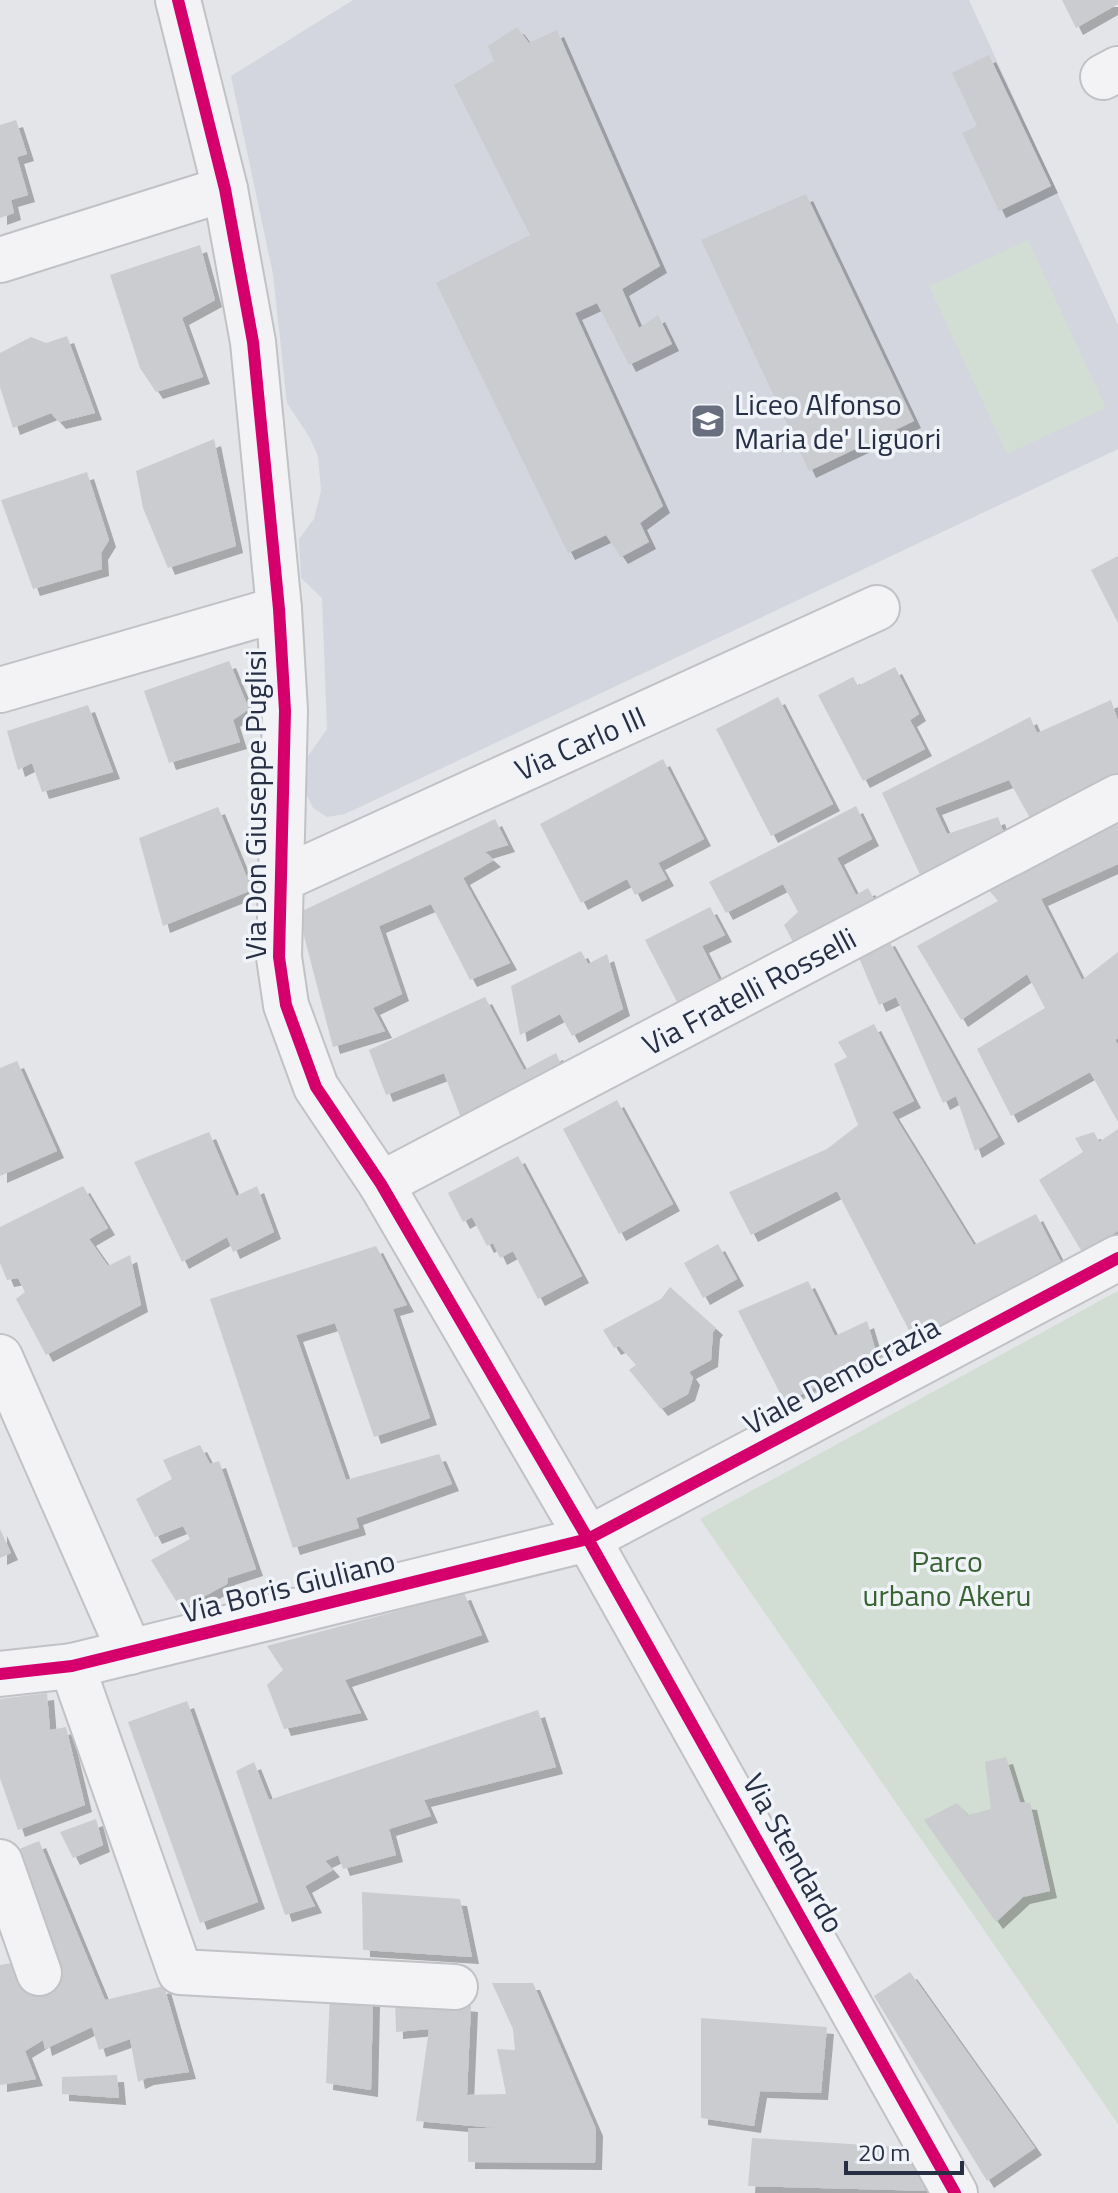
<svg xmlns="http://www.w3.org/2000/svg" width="1118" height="2193" font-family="'Titillium Web',sans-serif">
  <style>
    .built { fill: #d3d6de }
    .green { fill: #d2ddd3 }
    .building { fill: #caccd0; filter: url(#shadow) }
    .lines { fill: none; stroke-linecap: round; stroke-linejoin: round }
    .minor-casing { stroke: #c0c2c6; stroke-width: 48 }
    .minor { stroke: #f3f3f5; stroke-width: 44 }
    .cycleway-casing { stroke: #f0f3f8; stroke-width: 17 }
    .cycleway { stroke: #d6006c; stroke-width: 12 }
    .labels { text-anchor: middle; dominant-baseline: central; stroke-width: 7; stroke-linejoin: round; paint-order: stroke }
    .poi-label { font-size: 30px; fill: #272f45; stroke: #f0f3f8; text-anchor: start }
    .street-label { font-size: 30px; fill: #272f45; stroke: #f0f3f8 }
    .park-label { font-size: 30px; fill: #386232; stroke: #f0f3f8 }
  </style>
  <defs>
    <filter id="shadow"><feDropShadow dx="7" dy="7" stdDeviation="0" flood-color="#0004"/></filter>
  </defs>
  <rect width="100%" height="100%" fill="#e3e5e8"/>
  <path class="built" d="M353 0H969L1118 325V449L345 814 327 817 313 808 306 793 308 756 327 729 322 598 301 578 299 539 314 519 321 491 318 456 310 438 287 403 273 274 231 76Z"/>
  <g class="green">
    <path d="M1028 240 1106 408 1007 454 929 286Z"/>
    <path d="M1118 1291V2124L700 1519Z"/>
  </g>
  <g class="building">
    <path d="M1062 0H1118V4L1076 28Z"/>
    <path d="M517 27 529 43 557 30 660 266 622 289 639 328 658 315 672 344 629 365 597 303 575 313 663 506 640 523 649 542 621 557 606 535 568 553 436 283 530 235 454 85 494 61 488 46Z"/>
    <path d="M989 55 1051 186 999 211 962 133 977 126 952 73Z"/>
    <path d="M16 120 27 154 17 157 28 195 11 200 14 213 0 218V125Z"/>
    <path d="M806 194 914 421 809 471 701 240Z"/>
    <path d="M200 245 215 300 182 318 203 377 156 392 140 368 110 275Z"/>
    <path d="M67 336 95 413 59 422 51 413 13 428 0 387V353L31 337 46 343Z"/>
    <path d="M214 439 236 546 168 568 143 508 136 471Z"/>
    <path d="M87 472 109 540 101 553 102 569 33 589 1 500Z"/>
    <path d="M1118 556V623L1091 570Z"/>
    <path d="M229 661 249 709 233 720 240 742 169 763 144 691Z"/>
    <path d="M895 667 919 714 910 720 925 749 863 781 818 695 853 677 858 686Z"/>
    <path d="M778 697 833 804 771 836 716 729Z"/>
    <path d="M1111 700 1118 721V791L1037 831 1009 780 935 808 947 834 998 817 1009 848 924 883 882 793 1030 717 1037 733Z"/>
    <path d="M88 705 113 772 42 792 32 763 18 770 7 731Z"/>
    <path d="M663 759 704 839 658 863 667 879 635 895 627 879 581 903 540 824Z"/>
    <path d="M856 806 872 839 837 858 856 895 868 888 882 913 800 955 784 925 798 912 783 884 726 913 709 882Z"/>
    <path d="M218 807 252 890 163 926 139 838Z"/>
    <path d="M1118 817V864L1041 899 1082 980 1118 952V1038L1115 1040 1118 1045V1122L1090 1072 1011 1116 977 1049 1045 1008 1027 974 961 1020 917 946 998 901 983 883Z"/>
    <path d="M495 819 508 845 485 852 494 860 463 878 510 963 470 980 431 904 379 926 402 994 373 1008 385 1031 333 1047 298 913Z"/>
    <path d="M710 907 725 935 702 946 719 980 677 1002 645 940Z"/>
    <path d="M888 939 998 1137 975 1151 956 1096 943 1103 896 997 879 1005 857 953Z"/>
    <path d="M581 951 588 964 607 954 623 1009 572 1036 560 1014 520 1035 511 986Z"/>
    <path d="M485 997 524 1070 556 1053 568 1080 466 1131 444 1073 386 1095 369 1050Z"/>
    <path d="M874 1024 914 1101 892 1112 974 1245 1036 1214 1062 1264 914 1340 837 1191 751 1235 729 1192 827 1149 858 1125 834 1064 847 1057 838 1042Z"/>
    <path d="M17 1061 57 1151 0 1176V1068Z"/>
    <path d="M617 1100 673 1204 619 1234 563 1129Z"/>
    <path d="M1118 1129V1231L1082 1252 1039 1180 1083 1152 1075 1138 1094 1132 1099 1142Z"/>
    <path d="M209 1132 236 1196 257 1186 274 1232 233 1252 227 1237 182 1262 134 1162Z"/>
    <path d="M518 1156 582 1276 538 1299 513 1251 500 1258 493 1243 487 1246 472 1217 463 1222 448 1193Z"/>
    <path d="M83 1186 108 1228 89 1239 108 1266 130 1255 141 1305 46 1355 16 1299 25 1292 18 1278 7 1280 0 1263V1227Z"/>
    <path d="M718 1244 737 1279 703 1298 684 1263Z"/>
    <path d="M376 1246 407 1305 393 1309 430 1418 374 1437 335 1323 296 1335 346 1480 439 1454 452 1484 356 1518 359 1528 293 1548 210 1299Z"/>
    <path d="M808 1281 835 1336 867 1321 877 1355 785 1403 738 1311Z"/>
    <path d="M670 1287 716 1328 713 1332 711 1360 689 1372 693 1378 688 1394 661 1409 629 1370 636 1365 619 1346 614 1348 603 1330 661 1299Z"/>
    <path d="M200 1445 210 1464 219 1461 256 1569 228 1578 227 1584 181 1609 151 1560 190 1539 183 1526 155 1537 136 1499 172 1479 163 1460Z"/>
    <path d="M0 1529 11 1553 0 1558Z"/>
    <path d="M464 1593 482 1635 345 1680 361 1713 284 1729 267 1685 283 1670 267 1646Z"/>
    <path d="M47 1693 50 1730 66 1727 85 1805 18 1830 0 1778V1699Z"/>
    <path d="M187 1701 258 1902 200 1923 128 1722Z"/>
    <path d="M538 1710 556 1767 424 1800 431 1816 389 1829 396 1855 343 1869 338 1855 325 1861 333 1870 305 1886 315 1906 285 1915 236 1771 254 1762 269 1800Z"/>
    <path d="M1006 1757 1020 1802 1030 1803 1050 1891 1023 1897 996 1922 924 1820 957 1803 968 1815 991 1809 985 1762Z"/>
    <path d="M96 1819 103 1845 73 1858 60 1832Z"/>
    <path d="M39 1841 105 2000 164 1986 189 2072 147 2078 138 2082 130 2039 99 2050 92 2027 45 2049 43 2040 25 2051 36 2079 0 2085V1965L18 1962 26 1992 54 1982 7 1854Z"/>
    <path d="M362 1892 460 1899 472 1957 363 1950Z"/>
    <path d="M910 1972 1035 2148 987 2181 874 1996Z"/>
    <path d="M492 1983H533L596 2129 595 2163 468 2162V2128H496L416 2121 429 2029 396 2032 395 1998 471 2005 467 2095 506 2094 497 2049 515 2050 513 2029Z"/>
    <path d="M330 1994 373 2000 371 2090 326 2083Z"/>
    <path d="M701 2018 827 2027 821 2093 760 2091 754 2126 701 2118Z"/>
    <path d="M117 2075 119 2098 62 2094V2077Z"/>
    <path d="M752 2138 914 2148 932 2191 748 2186Z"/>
  </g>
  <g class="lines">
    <defs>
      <g id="minor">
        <path d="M178 0 225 189 253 342 279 609 285 711 279 957 286 1005 316 1087 381 1184 588 1539 955 2193"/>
        <path d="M1103 77 1118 69"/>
        <path d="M0 260 225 189"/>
        <path d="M0 690 279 609"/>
        <path d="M282 879 877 608"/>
        <path d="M381 1184 1118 797"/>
        <path d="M0 1357 130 1652"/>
        <path d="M72 1666 180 1972 455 1987"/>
        <path d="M0 1674 72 1666 588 1539 1118 1258"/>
        <path d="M0 1862 39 1973"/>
      </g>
    </defs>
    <use href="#minor" class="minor-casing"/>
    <use href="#minor" class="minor"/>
    <defs>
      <g id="cycleway">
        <path d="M178 0 225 189 253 342 279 609 285 711 279 957 286 1005 316 1087 381 1184 588 1539 955 2193"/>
        <path d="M0 1674 72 1666 588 1539 1118 1258"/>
      </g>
    </defs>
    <use href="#cycleway" class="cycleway-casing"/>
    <use href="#cycleway" class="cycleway"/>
  </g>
  <defs>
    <symbol id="school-square" viewBox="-11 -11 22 22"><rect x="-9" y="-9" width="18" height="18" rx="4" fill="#696f7e" stroke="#f0f3f8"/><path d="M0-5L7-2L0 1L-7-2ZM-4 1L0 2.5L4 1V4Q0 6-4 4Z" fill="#fff"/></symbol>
  </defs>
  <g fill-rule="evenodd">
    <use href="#school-square" x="688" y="401" width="40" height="40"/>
  </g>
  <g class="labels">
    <g class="poi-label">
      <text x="734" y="404">Liceo Alfonso<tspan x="734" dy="34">Maria de' Liguori</tspan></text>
    </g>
    <g class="street-label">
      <text transform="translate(580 743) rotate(-24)">Via Carlo III</text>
      <text transform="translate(255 805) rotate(-90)">Via Don Giuseppe Puglisi</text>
      <text transform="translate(749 991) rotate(-28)">Via Fratelli Rosselli</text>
      <text transform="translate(841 1375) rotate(-28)">Viale Democrazia</text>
      <text transform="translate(288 1586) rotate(-14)">Via Boris Giuliano</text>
      <text transform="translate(794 1853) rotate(61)">Via Stendardo</text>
    </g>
    <g class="park-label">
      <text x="947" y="1561">Parco<tspan x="947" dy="34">urbano Akeru</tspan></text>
    </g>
  </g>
  <path d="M846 2161v12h116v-12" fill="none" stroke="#272f45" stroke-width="4"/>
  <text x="858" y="2161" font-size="24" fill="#272f45" stroke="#f0f3f8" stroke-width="6" paint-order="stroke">20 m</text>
</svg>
